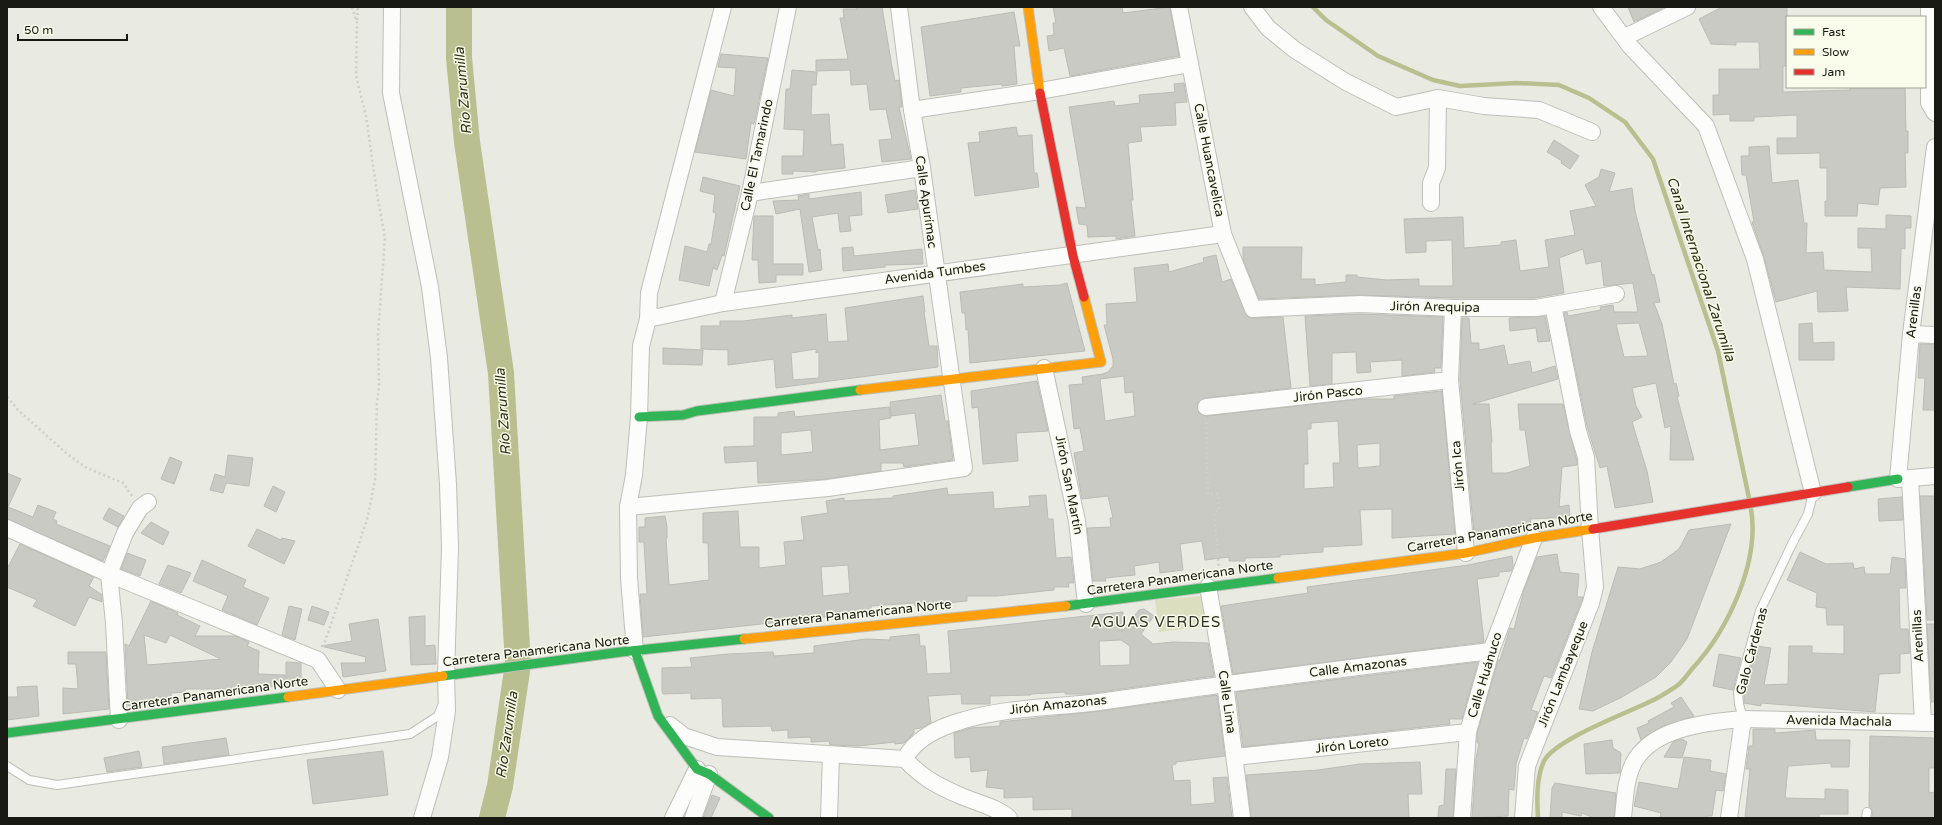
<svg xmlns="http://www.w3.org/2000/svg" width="1942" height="825" font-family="'Varela Round',sans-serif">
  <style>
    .green { fill: #dbdfbf }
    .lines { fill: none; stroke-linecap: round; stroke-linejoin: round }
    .stream { stroke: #babf8f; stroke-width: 4.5 }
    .river { stroke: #babf8f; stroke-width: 26 }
    .building { fill: #c9cac3; stroke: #bbbcb5; fill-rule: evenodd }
    .lane-casing { stroke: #bebfb9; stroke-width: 10 }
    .street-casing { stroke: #bebfb9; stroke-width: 18 }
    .fast-casing { stroke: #bebfb9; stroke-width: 11 }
    .slow-casing { stroke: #bebfb9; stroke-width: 11 }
    .jam-casing { stroke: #bebfb9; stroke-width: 11 }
    .path { stroke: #cecfcc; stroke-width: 2.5; stroke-dasharray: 2 3; stroke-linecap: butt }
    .lane { stroke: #fcfcfb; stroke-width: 8 }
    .street { stroke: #fcfcfb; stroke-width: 16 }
    .fast { stroke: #30b455; stroke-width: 9 }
    .slow { stroke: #ff9f0a; stroke-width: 9 }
    .jam { stroke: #e5322d; stroke-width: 9 }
    .labels { text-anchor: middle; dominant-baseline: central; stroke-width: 3; stroke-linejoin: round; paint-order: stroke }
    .street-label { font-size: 13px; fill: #181913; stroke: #f9fbeb }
    .water-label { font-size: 14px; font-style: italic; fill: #2d3012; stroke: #f9fbeb }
    .quarter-label { font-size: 15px; letter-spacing: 1px; fill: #303225; stroke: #f9fbeb }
  </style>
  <rect width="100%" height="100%" fill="#e9eae2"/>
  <path class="green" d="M1202 596 1207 626 1159 632 1155 600Z"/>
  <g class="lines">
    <g class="stream">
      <path d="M1313 7 1326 20 1378 56 1433 80 1460 86 1516 83 1559 85 1589 98 1625 122 1653 159 1718 351 1749 498"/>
      <path d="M1538 818C1537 800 1536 778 1544 761 1556 739 1625 714 1649 702 1659 698 1669 691 1678 685 1683 681 1688 674 1692 669 1728 630 1760 562 1751 509"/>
    </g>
    <path class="river" d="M459 7V58L467 142 501 373 518 664 500 786 492 818"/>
  </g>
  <g class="building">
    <path d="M856 7H882L892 67 895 81 899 80 902 107H899L911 159 882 162 879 140 892 139 886 109 870 110 867 84 851 85 850 70 816 71V60L848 59 840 18H844L843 9H857Z"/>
    <path d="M1053 7H1122L1123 13 1170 7 1179 56 1070 76 1064 48 1049 51 1047 36 1054 35 1053 23H1056Z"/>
    <path d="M1628 7H1665L1634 22Z"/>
    <path d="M1722 7H1787V66H1783V92L1850 90V87H1905L1906 131H1908V153H1905L1906 187 1880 188 1878 205 1858 203 1857 216H1825V201H1827V168H1820V153L1777 154V138H1797V115L1754 117V121H1730V114L1713 115V95H1719V69H1760L1759 42H1736V45L1711 44 1699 19Z"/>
    <path d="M1014 12 1020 46H1014L1017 84 1002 86V84L961 88V92L930 96 921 27Z"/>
    <path d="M721 54 768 58 754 124 751 123 746 159 695 152 711 90 734 96 736 68 718 67Z"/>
    <path d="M792 70 817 72 816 85H812L811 115 829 114 831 145 843 144 845 168 816 171V172L793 171V174H782V156H803L804 130 784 129 786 89H790Z"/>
    <path d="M1184 83 1187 102 1175 103 1176 125 1140 127 1142 141 1128 143 1133 200H1131L1135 236 1116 239V236L1088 237 1087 225 1079 224 1076 207 1086 208 1069 107 1114 101 1115 106 1140 103 1139 95 1175 92 1174 84Z"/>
    <path d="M1016 127 1018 136 1032 135 1034 173H1037L1039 187 975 196 968 143 980 142 979 132Z"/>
    <path d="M1554 140 1579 156 1570 169 1561 163 1562 161 1547 152Z"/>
    <path d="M1769 146 1772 183 1798 180 1804 223H1807L1806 253 1823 252 1824 270 1872 272 1871 248H1858V228L1886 229V215L1911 216V228H1905V249L1901 248 1900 289 1846 287 1848 311 1818 312 1817 291 1776 302 1764 257 1752 222H1754L1746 175H1742L1741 156H1749V147Z"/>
    <path d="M1601 169 1615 173 1609 192 1632 188 1635 211 1652 275 1654 274 1660 302 1654 303 1662 324 1674 384 1676 383 1679 396 1677 397 1694 460H1670L1671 426 1665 428 1656 383 1632 388 1636 406 1642 417 1632 422 1647 471 1653 502 1615 508 1607 466 1600 468 1587 426 1564 313 1567 312 1568 316 1601 310 1600 307 1613 305 1614 312H1638L1633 283 1604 286 1601 261 1586 264 1583 249 1559 258 1564 293 1535 298H1453L1360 295 1259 299 1243 259V247H1302L1301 279H1315V285L1346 282V275H1357V277L1386 280 1419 279V286H1453L1452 240 1426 241V252L1406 253 1404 219 1463 217 1464 248 1501 245V242L1516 240 1520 271 1549 267 1545 240 1575 235 1570 211 1596 206 1585 185 1599 177ZM1639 323 1648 356 1624 357 1616 324Z"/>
    <path d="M703 177 740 186 724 256 722 255 717 270 713 268 709 286 679 280 685 246 707 252 709 244H711L716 213 713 212 715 195 700 191Z"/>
    <path d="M915 190 918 209 888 213 885 195Z"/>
    <path d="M861 192 862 215 849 216 851 231 840 232 838 213 812 217 818 250 820 249 822 270 809 272 800 209 776 214 773 201 799 200 798 196 809 194V199Z"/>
    <path d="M754 216H773V264H803V275H776V282L759 283 758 260H752Z"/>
    <path d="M853 247 854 256 922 249 923 264 885 265V267L843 271 842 248Z"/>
    <path d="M1216 255 1222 282 1231 279 1248 317 1253 318 1283 317 1291 388 1205 398 1197 404 1199 413 1207 416 1361 399H1394V396L1442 391 1455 534 1392 538V509L1360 510 1362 545 1323 547V552L1280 555V557L1245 558V561H1229V557L1205 560 1202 541 1180 544 1183 570 1160 573 1159 562 1134 566 1135 575 1105 578 1106 581H1093L1087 528 1111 527 1110 518H1113L1108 496 1082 499 1074 453 1084 451 1080 428 1074 429 1069 385 1083 384 1082 377 1103 374 1108 372 1113 366V359L1104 325H1107L1106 304 1137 302 1134 268 1168 264 1169 272 1204 262 1203 258ZM1124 376 1125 393 1133 392 1135 416 1105 421 1100 379ZM1338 421 1340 463H1333L1334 487 1304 489V464H1308L1307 429H1311V423ZM1380 443V466L1358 468 1357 445Z"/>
    <path d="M1067 283 1085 351 970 363 968 329 966 330 965 313H962L960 292 1023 284V287L1060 285Z"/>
    <path d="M923 296 925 312H924L929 346H937L938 367 776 388 774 359 728 365V350L701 349V326H720V321H743L792 315V318L826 314 828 342 848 341 845 308ZM816 349V353L819 352V378L793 380 791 353Z"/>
    <path d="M1360 314 1443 317 1441 368H1434L1435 372 1402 376V360L1370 362 1371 372 1357 373 1356 352 1332 353V384L1310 386 1305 316Z"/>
    <path d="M1545 316 1550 341 1538 342 1536 328 1510 331 1509 318Z"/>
    <path d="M1462 318H1469L1471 343H1479V350L1504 345 1508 365 1530 361 1532 373 1555 366 1558 379 1473 404H1489L1492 442H1491L1492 473H1507L1530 466 1525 430H1520L1518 404H1563L1577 462V465L1562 467 1559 507 1569 505 1570 517 1530 519 1531 526 1486 536 1485 534H1474L1460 380Z"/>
    <path d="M1812 323 1813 343 1834 342V360H1799V324Z"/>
    <path d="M1920 344H1935V410H1923L1925 378H1918Z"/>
    <path d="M663 348 703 350 702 365 663 364Z"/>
    <path d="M1037 381 1048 431 1016 433 1018 461 983 464 978 407 972 408 971 391Z"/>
    <path d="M941 395 945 421H948L953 460 904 467 903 463H881V471L827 479 758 483 757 461 725 463 724 447 754 446V417H778V413L794 411 795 417 889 407 891 418 879 420 880 450 919 445 915 413 891 416 890 402ZM811 430 813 452 781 455V433Z"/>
    <path d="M228 455 253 458 249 486 226 483 223 493 210 490 215 474 225 477Z"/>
    <path d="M170 457 182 462 174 484 161 479Z"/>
    <path d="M7 473 21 479 8 507 33 517 38 505 56 512 53 519 57 521 56 524 110 546 103 561 7 519Z"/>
    <path d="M273 486 285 492 276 512 264 506Z"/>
    <path d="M947 488 948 495 993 492 994 509 1030 506 1029 496 1046 495 1048 519H1053L1056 558 1071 557 1074 583H1068L1069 587H1054V590L997 596H967V601L915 606 914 603 871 606V610L825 613V617L643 637 640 594H647L644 542H639V527H645V518L665 516 667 526V538H666L669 585 709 580 708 543H703V513L738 511 740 547H759V568L786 565 784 542 804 540 801 517 828 513 826 501 844 498V501L893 498V496ZM848 565 850 593 823 596 821 567Z"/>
    <path d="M1920 496H1935V620H1927Z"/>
    <path d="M1902 497 1903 520 1879 521 1878 499Z"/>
    <path d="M109 508 124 516 118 527 103 519Z"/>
    <path d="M151 522 169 532 163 545 141 533Z"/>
    <path d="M1731 524 1687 639 1671 662 1656 677 1622 697 1593 711 1579 709 1592 652 1618 567 1640 569 1661 562 1679 549 1689 530Z"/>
    <path d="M257 529 281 540 282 538 295 541 284 564 248 546Z"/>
    <path d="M20 544 94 577 89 586 102 595V602L89 597 75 626 33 606 37 600 7 587V569Z"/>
    <path d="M1800 552 1826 564 1853 563 1854 569 1864 567 1865 574H1890L1892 557 1905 559 1906 588H1899L1900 629H1908L1910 653 1900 654V673L1879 674 1875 712 1761 703V706L1744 703V692L1756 646 1771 648 1764 685 1788 684 1789 646H1812V653L1844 654V625H1827L1826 608 1816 607 1817 593 1787 580Z"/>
    <path d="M127 553 146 560 140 576 121 569Z"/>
    <path d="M1557 554 1560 572 1579 574 1577 597H1583L1582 600 1551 678 1544 676 1531 710 1538 712 1527 739 1524 738 1516 764 1514 790 1509 789 1508 816 1472 818 1476 759 1479 743H1477V734L1498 660H1500L1510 628 1514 629 1524 590 1537 557Z"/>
    <path d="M1512 556 1513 567 1511 571 1499 572V576L1477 579 1484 642 1233 674 1221 606 1308 593 1307 587 1468 565Z"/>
    <path d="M202 560 246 580 243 587 269 598 257 625 222 610 228 596 193 581Z"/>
    <path d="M168 565 191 573 181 593 159 584Z"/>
    <path d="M151 601 178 613 177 615 200 626 195 636H236L249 642 247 646 259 651 258 674 285 675V685L236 691V689H185V692L171 693V699L154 701V703L128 706 125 644 129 646ZM144 635 166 643 170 635 221 659 147 665Z"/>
    <path d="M289 606 302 609 295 640 282 635Z"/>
    <path d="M312 606 329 612 324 625 308 620Z"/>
    <path d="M1144 609 1154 616 1141 634 1153 644 1173 642 1208 643 1214 676 1086 694H1065V692L1031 694V695L990 696V704H962L961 694 928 696 931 723 921 728 914 729V733L904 743 895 744V742L858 746 830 745 829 741 811 742V737L788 738V730L772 731 771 726 723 727 722 698 691 699V693L663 694 662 691V668L692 667 690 658 728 654 773 652 774 656 814 653V646L866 639 890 640V637L919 634 920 646H925L927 674 951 673 948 631 1123 612 1122 632 1139 610ZM1121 640 1130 646V665L1100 666 1099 641Z"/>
    <path d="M425 616V646L435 645 436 664 411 665 409 617Z"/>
    <path d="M378 619 386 671 343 677 341 663H365L366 657 321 646 352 641 349 624Z"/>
    <path d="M1927 624H1935V702H1931Z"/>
    <path d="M68 652H106L109 709 63 714V688L78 689 76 664H68Z"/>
    <path d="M1719 654 1741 658 1733 690 1713 686Z"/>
    <path d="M286 662 301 663V683L286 684Z"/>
    <path d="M1478 662 1462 719H1449L1450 724 1243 747 1236 692Z"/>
    <path d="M37 686 39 716 7 720V697H18L17 687Z"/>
    <path d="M1217 695 1225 756 1176 762V764L1172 765 1174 781 1190 780 1191 805 1215 803 1213 778 1227 777 1232 818H1072V809L1033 810V797L1004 798V789L986 787 988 770 971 772 970 757 955 758 954 733 971 728 1000 726V722L1100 711Z"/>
    <path d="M1681 697 1694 716 1663 726 1641 740 1637 728 1649 723 1648 721 1674 707 1671 703Z"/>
    <path d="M1753 729H1775V733L1815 730 1816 740H1850L1849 767H1831V763L1788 766 1785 798 1825 799V789L1848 790V814H1819V818H1745L1750 769H1746L1749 746H1753Z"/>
    <path d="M1870 736 1935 738V768H1929V793L1935 792V818H1872V810L1869 807Z"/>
    <path d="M226 738 229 755 164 764 162 747Z"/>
    <path d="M1682 739 1687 742 1682 758 1664 757 1673 742Z"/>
    <path d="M1612 740 1613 748 1621 753 1620 773 1586 774 1584 744Z"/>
    <path d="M139 751 142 767 107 772 104 758Z"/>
    <path d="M383 751 388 795 313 804 307 760Z"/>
    <path d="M1684 757 1711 760 1710 771 1726 774 1723 791 1716 790 1712 816H1707V818H1660L1661 813 1634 806 1639 782 1678 789Z"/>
    <path d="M1420 762 1422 794H1408L1409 818H1251L1246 775 1318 770 1360 764Z"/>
    <path d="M1446 769H1456L1453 818H1438L1439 806 1444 805Z"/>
    <path d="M1555 783 1616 793 1614 818H1594L1582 813 1581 816 1562 812V818H1550L1552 788Z"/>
    <path d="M712 795 720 798 711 818H703Z"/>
  </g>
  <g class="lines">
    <defs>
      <g id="lane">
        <path d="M1743 719 1739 704 1738 692 1760 611 1792 544 1808 514 1813 493"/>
        <path d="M7 766 29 780 57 785 410 734 438 716 442 706"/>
        <path d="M1866 818 1867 812"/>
      </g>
      <g id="street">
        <path d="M392 7 391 93 430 287 439 358 448 484 450 547 446 675 447 711 440 757 422 818"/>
        <path d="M1179 7 1223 234 1253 309 1360 304 1453 308H1536L1616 294"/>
        <path d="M1252 7 1268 28 1295 50 1346 82 1396 107 1438 98 1484 106 1539 110 1592 132"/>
        <path d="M1601 7 1630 46 1706 126 1755 259 1813 493"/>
        <path d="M1929 7V103L1935 113"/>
        <path d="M1625 37 1687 7"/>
        <path d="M912 110 1040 91 1190 64"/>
        <path d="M1935 147 1911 334 1898 479 1935 476"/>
        <path d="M750 193 922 168"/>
        <path d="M1431 203V183L1437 168 1438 98"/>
        <path d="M723 303 750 193 788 7"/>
        <path d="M1453 308 1450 380 1466 553"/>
        <path d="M648 319 723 303 1223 234"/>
        <path d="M1911 334 1935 335"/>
        <path d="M1044 368 1077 521 1086 604"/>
        <path d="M1206 407 1450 380"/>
        <path d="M1910 478 1923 723"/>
        <path d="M628 507 828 488 964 468 922 168 912 110 899 7"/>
        <path d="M7 528 109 574 318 660 338 690"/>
        <path d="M1208 587 1225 683 1242 818"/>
        <path d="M635 651 629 578 628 507 634 475 639 417 641 346 648 319 649 293 723 7"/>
        <path d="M119 720 114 623 109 574 125 533 140 508 148 502"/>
        <path d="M670 725 684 736 717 747 905 759C922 778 938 786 961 796 975 802 999 808 1009 818"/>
        <path d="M1235 757 1468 732"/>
        <path d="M905 759C914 739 940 727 961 721 1005 707 1053 708 1099 702 1229 683 1360 666 1491 651"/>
        <path d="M673 818 697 769"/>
        <path d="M693 818 709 774"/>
        <path d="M829 818 831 755"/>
        <path d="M1462 818 1468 732 1491 651 1534 538"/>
        <path d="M1523 818 1527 766 1591 603 1595 587 1590 529 1586 457 1578 431 1553 305"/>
        <path d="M1623 818C1625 800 1625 781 1633 764 1651 728 1707 722 1743 719L1935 723"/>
        <path d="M1729 818 1743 719"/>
      </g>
      <g id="fast">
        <path d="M639 417 683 415 697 411 860 390"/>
        <path d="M1848 487 1898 479"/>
        <path d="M1066 606 1278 578"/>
        <path d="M635 651 658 716 697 769 709 774 769 818"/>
        <path d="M443 676 621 652 744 639"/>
        <path d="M7 733 288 697"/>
      </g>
      <g id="slow">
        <path d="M1028 7 1040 93"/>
        <path d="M860 390 1101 362 1084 297"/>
        <path d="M1278 578 1466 553 1534 538 1593 529"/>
        <path d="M744 639 1066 606"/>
        <path d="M288 697 443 676"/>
      </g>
      <g id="jam">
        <path d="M1040 93 1073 256 1084 297"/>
        <path d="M1593 529 1848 487"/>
      </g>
    </defs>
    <use href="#lane" class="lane-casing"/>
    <use href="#street" class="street-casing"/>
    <use href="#fast" class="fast-casing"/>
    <use href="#slow" class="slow-casing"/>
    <use href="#jam" class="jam-casing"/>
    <g class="path">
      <path d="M357 20 358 7"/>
      <path d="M7 397 18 410 65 452 85 467 123 483 132 496"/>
      <path d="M1206 422 1208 494H1218L1219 510 1214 513 1219 569"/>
      <path d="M323 647 367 520 375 480 377 403 379 387 378 334 385 238 378 200 366 116 356 76 357 23 352 7"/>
    </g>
    <use href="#lane" class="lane"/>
    <use href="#street" class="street"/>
    <use href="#fast" class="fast"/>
    <use href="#slow" class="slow"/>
    <use href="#jam" class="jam"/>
  </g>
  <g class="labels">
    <g class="street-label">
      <text transform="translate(757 155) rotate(-78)">Calle El Tamarindo</text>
      <text transform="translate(1209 160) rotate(79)">Calle Huancavelica</text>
      <text transform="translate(926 202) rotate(82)">Calle Apurímac</text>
      <text transform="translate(935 273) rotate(-8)">Avenida Tumbes</text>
      <text transform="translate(1435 307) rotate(1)">Jirón Arequipa</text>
      <text transform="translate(1914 312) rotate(-83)">Arenillas</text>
      <text transform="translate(1328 394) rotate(-6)">Jirón Pasco</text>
      <text transform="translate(1458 466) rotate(-95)">Jirón Ica</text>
      <text transform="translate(1069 485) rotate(79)">Jirón San Martín</text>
      <text transform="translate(1500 532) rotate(-10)">Carretera Panamericana Norte</text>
      <text transform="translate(1180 578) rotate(-8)">Carretera Panamericana Norte</text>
      <text transform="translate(858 614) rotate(-6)">Carretera Panamericana Norte</text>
      <text transform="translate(1918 636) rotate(-93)">Arenillas</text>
      <text transform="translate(536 651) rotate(-7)">Carretera Panamericana Norte</text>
      <text transform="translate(1752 651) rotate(-75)">Galo Cárdenas</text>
      <text transform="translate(1358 667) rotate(-7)">Calle Amazonas</text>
      <text transform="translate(1563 674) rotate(-68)">Jirón Lambayeque</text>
      <text transform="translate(1485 675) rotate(-73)">Calle Huánuco</text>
      <text transform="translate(215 694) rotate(-8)">Carretera Panamericana Norte</text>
      <text transform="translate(1227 702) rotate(82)">Calle Lima</text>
      <text transform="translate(1058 705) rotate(-6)">Jirón Amazonas</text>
      <text transform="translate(1839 721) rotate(1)">Avenida Machala</text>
      <text transform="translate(1352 745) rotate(-6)">Jirón Loreto</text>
    </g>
    <g class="water-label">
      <text transform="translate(463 91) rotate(-95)">Río Zarumilla</text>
      <text transform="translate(1701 269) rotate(72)">Canal Internacional Zarumilla</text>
      <text transform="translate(503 412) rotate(-94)">Río Zarumilla</text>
      <text transform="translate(507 735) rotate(-82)">Río Zarumilla</text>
    </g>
    <g class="quarter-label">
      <text x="1156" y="622">AGUAS VERDES</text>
    </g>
  </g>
  <rect width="1942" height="825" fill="none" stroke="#181913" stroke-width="16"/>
  <rect x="1786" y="16" width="140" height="72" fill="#f9fbeb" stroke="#9fa195"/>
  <rect x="1794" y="29" width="20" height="6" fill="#30b455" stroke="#9fa195"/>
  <text x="1822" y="36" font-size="12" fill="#181913">Fast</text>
  <rect x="1794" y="49" width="20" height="6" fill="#ff9f0a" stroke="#9fa195"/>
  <text x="1822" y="56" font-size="12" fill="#181913">Slow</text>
  <rect x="1794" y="69" width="20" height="6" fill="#e5322d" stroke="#9fa195"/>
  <text x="1822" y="76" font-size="12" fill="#181913">Jam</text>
  <path d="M18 34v6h109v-6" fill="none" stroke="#181913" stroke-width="2"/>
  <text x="24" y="34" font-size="12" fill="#181913" stroke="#f9fbeb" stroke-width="3" paint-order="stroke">50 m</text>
</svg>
